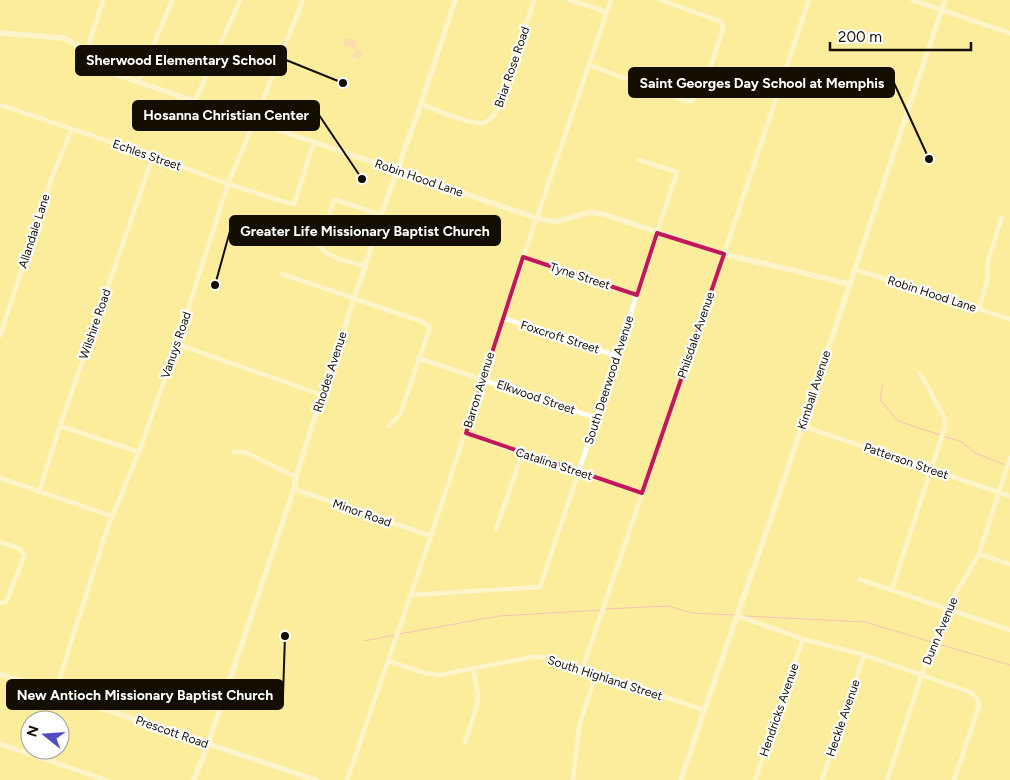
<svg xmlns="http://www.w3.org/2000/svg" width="1010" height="780" font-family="Figtree,sans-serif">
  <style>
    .green { fill: #f9cdbe }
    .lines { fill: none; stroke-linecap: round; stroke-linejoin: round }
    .stream { stroke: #f18ed4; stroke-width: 1 }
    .street { stroke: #fff; stroke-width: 4.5 }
    .secondary { stroke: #fff; stroke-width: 5.5 }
    .marked { fill: none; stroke: #c2185b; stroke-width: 4; stroke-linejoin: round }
    .labels { text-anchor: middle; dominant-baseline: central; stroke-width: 4.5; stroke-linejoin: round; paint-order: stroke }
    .street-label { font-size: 12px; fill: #130e00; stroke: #fff }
    .leader { fill: none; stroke: #130e00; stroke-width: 2 }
    .callout-dot { fill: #130e00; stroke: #fff; stroke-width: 2 }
    .callout { fill: #130e00; stroke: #130e00; stroke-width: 2 }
    .callout-label { font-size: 14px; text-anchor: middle; font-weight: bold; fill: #fff }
  </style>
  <rect width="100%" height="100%" fill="#fced9d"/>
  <path class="green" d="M345 38 357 41 356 49 363 52 360 60 352 57 356 49 343 45Z"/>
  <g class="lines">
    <g class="stream">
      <path d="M883 384 880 400 898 421 940 435"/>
      <path d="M943 436 962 442 975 453 1010 467"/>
      <path d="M605 609 668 606 692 613 735 615"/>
      <path d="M744 616 865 622 932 642"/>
      <path d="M399 634 499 616 601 610"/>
      <path d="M364 641 395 635"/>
      <path d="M935 643 1010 665"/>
    </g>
    <g class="street">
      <path d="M570 0 607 12"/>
      <path d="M912 0 1010 33"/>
      <path d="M86 53 103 0"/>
      <path d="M589 65 686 101H692L704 87 723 29 722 22 660 0"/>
      <path d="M138 82 172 0"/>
      <path d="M195 101 240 0"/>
      <path d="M421 104C434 109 470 125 482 123 491 121 495 114 499 107L534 0"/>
      <path d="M0 105 153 156 228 184 285 202 294 204 314 142"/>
      <path d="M523 257 637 295"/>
      <path d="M365 266C350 262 330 259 319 246V243L334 200H337L381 215"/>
      <path d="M854 269 1010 319"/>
      <path d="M282 274 423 322 430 327 400 415 389 426"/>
      <path d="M979 309 987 281 988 261 1002 217"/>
      <path d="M503 318 617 356"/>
      <path d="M0 336 52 177 72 129"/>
      <path d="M177 344 322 395"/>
      <path d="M418 358 596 418"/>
      <path d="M60 426 139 452"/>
      <path d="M802 426 1010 496"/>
      <path d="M466 433 522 454 642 493"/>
      <path d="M234 452H245L296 477"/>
      <path d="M0 478 112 516"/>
      <path d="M294 489 431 536"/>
      <path d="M39 492 60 426 153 156"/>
      <path d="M496 529 522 454"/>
      <path d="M0 542 18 548 25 555 6 602 0 603"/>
      <path d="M979 554 1010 564"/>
      <path d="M859 579 1010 630"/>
      <path d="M892 589 945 427 944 417 920 373"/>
      <path d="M411 595 540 587 579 471 677 172 639 160"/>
      <path d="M738 616 803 639 864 655 970 692 977 698 979 706 954 780"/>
      <path d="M388 661 425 673 439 675 533 657H546L704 710"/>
      <path d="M582 670 724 254 809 0"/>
      <path d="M55 693 107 529 139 452 177 344 228 184 254 122 303 0"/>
      <path d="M465 742 478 702V695L473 668"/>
      <path d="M0 744 106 780"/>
      <path d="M347 780 431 536 519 270 611 0"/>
      <path d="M573 780 579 727 596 674"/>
      <path d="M755 780 803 639"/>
      <path d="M822 780 864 655"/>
      <path d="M887 780 922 674 947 608 979 554 1010 458"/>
    </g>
    <g class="secondary">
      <path d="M0 33 63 38 76 44 102 67 112 73 536 218 550 221H558L591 212 603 214 724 254 849 284"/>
      <path d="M0 674 316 780"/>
      <path d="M194 780 208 744 294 489 296 477 322 395 365 266 381 215 421 104 455 0"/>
      <path d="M681 780C710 692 741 605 771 518 830 345 887 173 945 0"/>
    </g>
  </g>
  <path d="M0 0H1010V780H0ZM657 233 724 254 642 493 466 433 523 257 637 295Z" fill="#fced9d" fill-opacity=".55" fill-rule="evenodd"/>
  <path class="marked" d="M657 233 724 254 642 493 466 433 523 257 637 295Z"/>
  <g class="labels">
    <g class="street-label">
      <text transform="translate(512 67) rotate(-71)">Briar Rose Road</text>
      <text transform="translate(147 155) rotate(19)">Echles Street</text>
      <text transform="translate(419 178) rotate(19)">Robin Hood Lane</text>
      <text transform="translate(34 231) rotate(-72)">Allandale Lane</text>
      <text transform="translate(580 276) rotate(18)">Tyne Street</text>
      <text transform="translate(932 294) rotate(18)">Robin Hood Lane</text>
      <text transform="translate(95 324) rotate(-71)">Wilshire Road</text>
      <text transform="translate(696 335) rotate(-71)">Philsdale Avenue</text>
      <text transform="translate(560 337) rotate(18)">Foxcroft Street</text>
      <text transform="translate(176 345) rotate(-71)">Vanuys Road</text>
      <text transform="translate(330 372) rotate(-72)">Rhodes Avenue</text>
      <text transform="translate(609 380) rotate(-72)">South Deerwood Avenue</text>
      <text transform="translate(479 390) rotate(-73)">Barron Avenue</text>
      <text transform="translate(814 390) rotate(-72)">Kimball Avenue</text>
      <text transform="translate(536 397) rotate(19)">Elkwood Street</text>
      <text transform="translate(906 461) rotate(19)">Patterson Street</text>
      <text transform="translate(554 464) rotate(18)">Catalina Street</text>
      <text transform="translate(362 513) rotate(19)">Minor Road</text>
      <text transform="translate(940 631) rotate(-67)">Dunn Avenue</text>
      <text transform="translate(605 678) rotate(18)">South Highland Street</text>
      <text transform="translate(779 710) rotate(-71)">Hendricks Avenue</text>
      <text transform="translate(843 718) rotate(-71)">Heckle Avenue</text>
      <text transform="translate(172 732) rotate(19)">Prescott Road</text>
    </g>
  </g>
  <path class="leader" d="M343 83L286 60M929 159L894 83M362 179L319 115M215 285L230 231M285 636L283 695"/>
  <g class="callout-dot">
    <circle cx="343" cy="83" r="5"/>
    <circle cx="929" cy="159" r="5"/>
    <circle cx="362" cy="179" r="5"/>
    <circle cx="215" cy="285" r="5"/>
    <circle cx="285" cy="636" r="5"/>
  </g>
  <g class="callout">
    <rect x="76" y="46" width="210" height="29" rx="5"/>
    <rect x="629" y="68" width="265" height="29" rx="5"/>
    <rect x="133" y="101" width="186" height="29" rx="5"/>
    <rect x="230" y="216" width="270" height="29" rx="5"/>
    <rect x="7" y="680" width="276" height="29" rx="5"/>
  </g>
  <g class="callout-label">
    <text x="181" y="65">Sherwood Elementary School</text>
    <text x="762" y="88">Saint Georges Day School at Memphis</text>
    <text x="226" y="120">Hosanna Christian Center</text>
    <text x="365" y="236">Greater Life Missionary Baptist Church</text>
    <text x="145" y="700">New Antioch Missionary Baptist Church</text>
  </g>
  <g transform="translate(45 735) rotate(287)"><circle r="24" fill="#ffffff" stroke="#a19f99"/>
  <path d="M0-4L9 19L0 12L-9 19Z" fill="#504dc4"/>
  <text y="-8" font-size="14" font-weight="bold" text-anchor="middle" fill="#130e00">N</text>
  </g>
  <path d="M830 42v8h141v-8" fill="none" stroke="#130e00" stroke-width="2.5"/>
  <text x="838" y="42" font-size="15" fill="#130e00" stroke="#ffffff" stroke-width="4" paint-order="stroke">200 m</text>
</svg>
